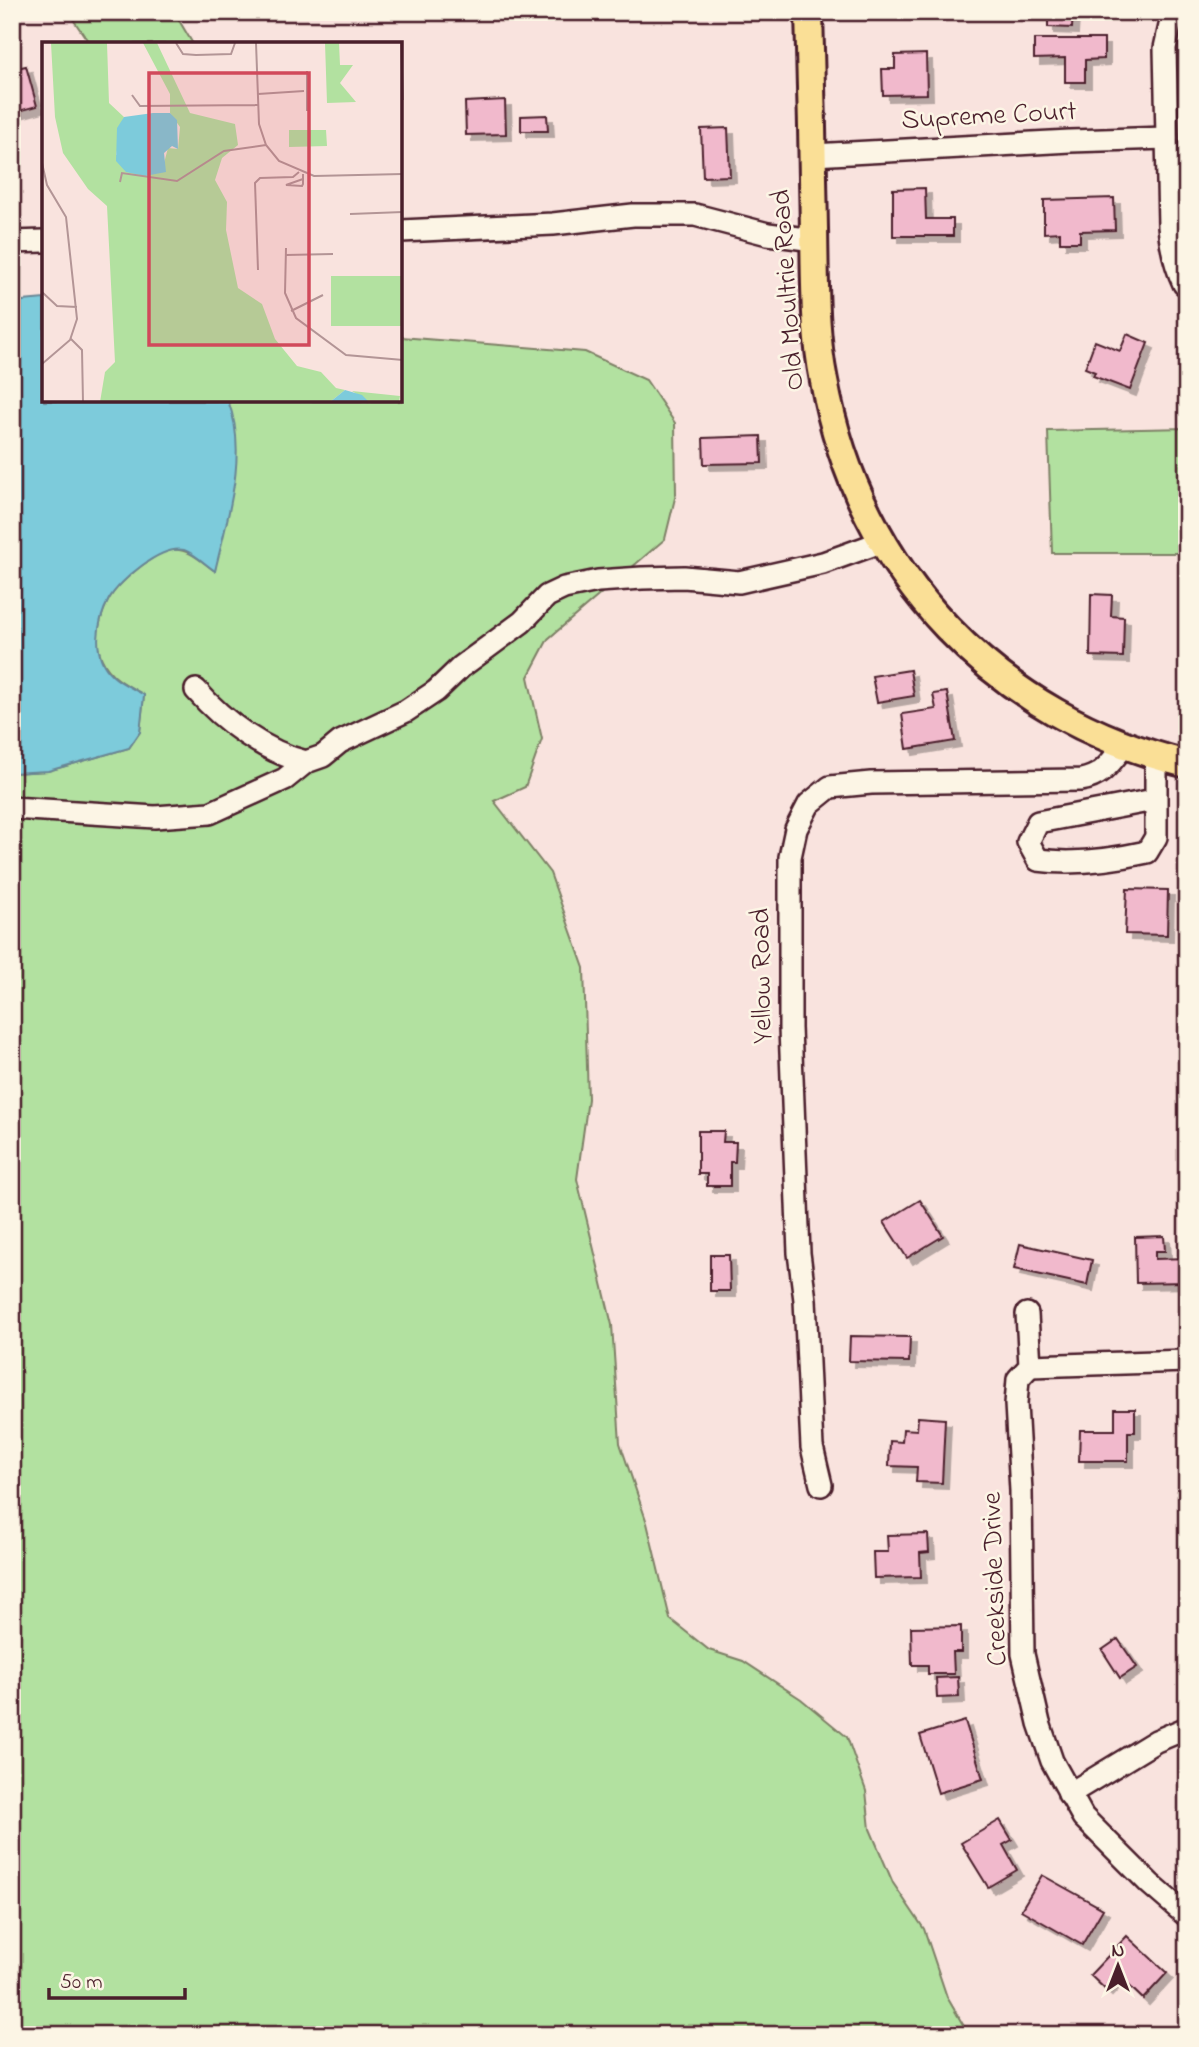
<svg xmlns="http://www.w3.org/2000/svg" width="1199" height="2047" font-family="'Indie Flower',sans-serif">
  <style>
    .green { fill: #b2e1a0; stroke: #7e8066; stroke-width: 2 }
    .water { fill: #7dcbdb; stroke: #698695; stroke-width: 2 }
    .building { fill: #f1b9cc; stroke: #4a1f2b; stroke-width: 2; filter: url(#shadow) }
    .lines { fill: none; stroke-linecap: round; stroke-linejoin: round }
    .minor-casing { stroke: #4a1f2b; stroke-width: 26 }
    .major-casing { stroke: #4a1f2b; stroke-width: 32 }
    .minor { stroke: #fcf5e5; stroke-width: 21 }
    .major { stroke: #fadf96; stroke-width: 26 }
    .labels { text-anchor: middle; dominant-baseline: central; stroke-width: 5; stroke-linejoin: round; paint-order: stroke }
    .street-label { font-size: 28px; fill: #4a1f2b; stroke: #fcf5e5 }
    .inset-road { fill: none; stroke: #b39596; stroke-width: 2 }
    .view { fill: #d1495b; fill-opacity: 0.15; stroke: #d1495b; stroke-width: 3.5 }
    .inset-edge { fill: none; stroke: #4a1f2b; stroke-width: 3.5 }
  </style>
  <defs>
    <filter id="shadow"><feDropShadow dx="6" dy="6" stdDeviation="0" flood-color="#0004"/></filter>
  </defs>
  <rect width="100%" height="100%" fill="#f9e3de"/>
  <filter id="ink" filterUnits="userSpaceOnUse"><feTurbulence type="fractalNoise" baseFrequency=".0143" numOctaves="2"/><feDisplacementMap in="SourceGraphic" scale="14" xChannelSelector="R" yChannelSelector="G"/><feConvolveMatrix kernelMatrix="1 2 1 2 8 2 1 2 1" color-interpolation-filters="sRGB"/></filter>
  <g filter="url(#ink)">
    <g class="green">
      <path d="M68 12H174L193 44H90Z"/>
      <path d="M401 337 585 352 646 380 675 423 676 494 665 539 548 639 528 677 542 739 525 787 494 801 550 873 584 968 588 1099 577 1179 612 1325 620 1443 647 1523 670 1619 709 1650 743 1661 801 1699 847 1737 866 1791 870 1829 893 1883 924 1929 947 1997 969 2035H12V773L48 771 129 748 140 732 144 695C124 683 106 676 99 651 94 637 102 612 109 599 118 583 154 552 172 550 189 548 202 562 215 571L230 407 228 401H401Z"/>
      <path d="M1187 428V553H1052L1048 431Z"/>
    </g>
    <path class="water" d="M44 299V401H228C249 453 227 519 215 571 206 565 194 553 184 550 161 545 120 580 109 599 97 621 91 656 112 675 120 683 134 689 144 695L140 732 129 748 48 771 12 773V302Z"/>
    <g class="building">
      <path d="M1048 12H1073L1072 28 1048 27Z"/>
      <path d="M1034 39H1104V59L1085 60V82H1065V58L1034 59Z"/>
      <path d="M926 54 927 94 883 95 882 69H895V55Z"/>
      <path d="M26 66 37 106 12 113V69Z"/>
      <path d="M505 100 506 134 466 135 465 102Z"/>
      <path d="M547 115 548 131H521V116Z"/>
      <path d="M728 128 730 176 703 177 701 129Z"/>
      <path d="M925 188 926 219H953V236H893V189Z"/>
      <path d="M1114 198 1115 230 1080 231V242H1060V232L1044 233V200Z"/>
      <path d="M1127 334 1148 343 1130 390 1093 376 1095 372 1085 368 1095 341 1120 351Z"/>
      <path d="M761 436 762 463 704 464 703 438Z"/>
      <path d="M1091 594 1112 595 1111 616 1124 617 1123 657 1090 656Z"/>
      <path d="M910 670 914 696 877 702 872 676Z"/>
      <path d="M947 692 955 741 907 749 902 714 936 709 933 694Z"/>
      <path d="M1127 889 1168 890 1167 935 1125 934Z"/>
      <path d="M698 1131H724L723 1142H736L735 1162H730V1186H707V1174H698Z"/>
      <path d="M920 1200 943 1236 907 1258 884 1222Z"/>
      <path d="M1164 1236 1165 1251H1155V1259L1187 1258V1282L1136 1283 1135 1237Z"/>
      <path d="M1020 1244 1092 1260 1087 1285 1014 1269Z"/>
      <path d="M710 1255H729L730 1291H710Z"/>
      <path d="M850 1336 910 1337 909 1362 849 1361Z"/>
      <path d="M1115 1409H1135V1432H1128V1461H1079L1080 1430H1115Z"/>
      <path d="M918 1417 945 1419 942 1483 916 1482 917 1467 889 1466 890 1441 902 1442 903 1429 917 1430Z"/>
      <path d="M928 1534 929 1552 920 1553 921 1577 874 1578 873 1552H888L887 1535Z"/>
      <path d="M961 1626V1652H953L954 1674H928V1665H912L911 1627Z"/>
      <path d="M1118 1639 1137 1667 1120 1678 1102 1650Z"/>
      <path d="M958 1677 959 1697 937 1698 936 1678Z"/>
      <path d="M965 1721 983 1779 938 1793 920 1735Z"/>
      <path d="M1000 1820 1012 1840 1003 1845 1017 1870 988 1887 961 1843Z"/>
      <path d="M1042 1875 1103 1909 1082 1945 1021 1910Z"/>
      <path d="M1127 1936 1167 1973 1143 1999 1119 1976 1106 1990 1090 1975Z"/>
      <path d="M1187 2020V2035H1173Z"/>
    </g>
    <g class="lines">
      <defs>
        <g id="minor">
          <path d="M1173 12 1165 48 1169 226C1171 248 1175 265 1184 284"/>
          <path d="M813 155 1070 141 1167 138"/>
          <path d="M401 231 553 224 633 215H695L768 234 814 240"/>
          <path d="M12 242 44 241"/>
          <path d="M196 690C224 722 265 752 306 762"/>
          <path d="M1154 800 1038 822 1028 842 1038 860C1074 865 1111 860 1147 852L1156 837V756"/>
          <path d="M12 808 155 817 210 813 285 779 306 762 323 756 340 742 406 711 436 691 461 667 522 622 547 596 564 588 598 581 642 578 684 577 739 582 823 563 870 546 880 539"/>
          <path d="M1027 1314 1030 1366 1018 1379 1016 1404 1021 1491 1023 1654 1039 1723 1052 1761 1083 1817 1150 1884 1187 1916"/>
          <path d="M1030 1366 1187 1361"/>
          <path d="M821 1485 812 1447 805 1300 799 1253 790 1028V857L796 829 809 804 830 787 871 783 1081 780C1104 776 1110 762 1124 746"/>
          <path d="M1069 1794 1156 1741 1187 1728"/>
        </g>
        <path id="major" d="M809 12C811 84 813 157 814 229 815 279 814 332 824 381 859 574 997 718 1187 764"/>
      </defs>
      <use href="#minor" class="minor-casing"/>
      <use href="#major" class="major-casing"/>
      <use href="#minor" class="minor"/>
      <use href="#major" class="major"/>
    </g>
  </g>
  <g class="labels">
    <g class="street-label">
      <text transform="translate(989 117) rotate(-3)">Supreme Court</text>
      <text transform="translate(789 290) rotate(-94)">Old Moultrie Road</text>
      <text transform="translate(763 976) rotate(-91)">Yellow Road</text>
      <text transform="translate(996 1579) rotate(-92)">Creekside Drive</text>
    </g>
  </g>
  <g transform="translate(42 42)">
    <rect width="360" height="360" fill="#f9e3de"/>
    <path d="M9 1H65L67 61 82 75 74 113 122 121 126 106 136 107 138 85 128 71V52L101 1H115L148 71 193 82 196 103 180 116 173 138 185 160 184 188 196 246 220 262 233 297 255 324 279 330 294 346 303 348 288 360H58L63 330 73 320 65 164 46 147 21 111 13 75ZM283 1H297L298 23H311L298 41 314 60 285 61ZM247 88H284L285 104 247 105ZM289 234H360V284H289ZM310 349 358 354 357 360H327Z" fill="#b2e1a0"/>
    <path d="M111 71H128L135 78 136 107 130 104 122 111 124 130 103 134 84 130 74 119 75 86 82 75ZM303 348 320 353 327 360H288Z" fill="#7dcbdb"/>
    <path class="inset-road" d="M134 1 141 12 154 13 189 12 193 1M214 1 217 82 224 103 237 119 272 134 361 132M359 1 361 58M216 52 262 49M90 53 98 64 216 63M265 69V29M0 121 5 143 24 175 35 277 28 298 0 322M261 137 244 143 260 144 261 142V132M78 140 80 131 135 139 182 109 224 103M308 172 361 170M244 206 243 251 254 276 304 313 361 318M244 213 291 212M216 228 213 141 218 136 251 135 257 130M0 250 15 264 35 265M249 269 281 253M29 297 40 308 41 360"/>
    <path class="view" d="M107 31H267V303H107Z"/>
    <rect width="360" height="360" class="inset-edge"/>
  </g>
  <rect width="1199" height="2047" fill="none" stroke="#fcf5e5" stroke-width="42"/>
  <rect x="21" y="21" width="1157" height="2005" fill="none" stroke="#4a1f2b" stroke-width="2.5" filter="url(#ink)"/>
  <g transform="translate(1118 1966)" stroke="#fcf5e5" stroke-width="5" paint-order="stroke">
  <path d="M0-5L12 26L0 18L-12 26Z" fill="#4a1f2b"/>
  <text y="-10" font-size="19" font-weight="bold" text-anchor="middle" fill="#4a1f2b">N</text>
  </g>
  <path d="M49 1988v10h136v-10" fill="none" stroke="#4a1f2b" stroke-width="3.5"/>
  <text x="60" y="1988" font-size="21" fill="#4a1f2b" stroke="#fcf5e5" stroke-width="5" paint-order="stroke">50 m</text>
</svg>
